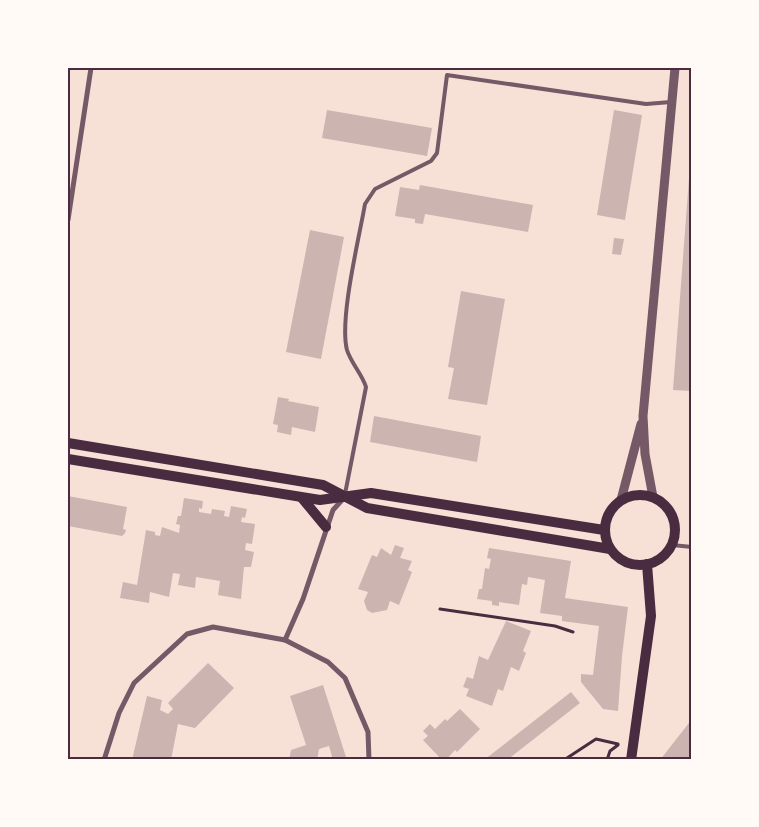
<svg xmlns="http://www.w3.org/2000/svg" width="759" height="827" font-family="Manrope,sans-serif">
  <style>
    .building { fill: #ccb4b1 }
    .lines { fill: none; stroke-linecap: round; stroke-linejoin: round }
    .path { stroke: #4a2c40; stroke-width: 3 }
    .service { stroke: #755966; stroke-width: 4 }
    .minor { stroke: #755966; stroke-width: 5 }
    .tertiary { stroke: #755966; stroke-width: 9 }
    .secondary { stroke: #4a2c40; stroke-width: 10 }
    .neatline { fill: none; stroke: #4a2c40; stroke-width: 2 }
  </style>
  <rect width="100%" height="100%" fill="#f7e1d7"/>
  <g class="building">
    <path d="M327 110 432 128 427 156 322 138Z"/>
    <path d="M614 110 642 115 625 220 597 215Z"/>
    <path d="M690 165H692V391L673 390Z"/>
    <path d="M420 185 533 205 528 232 425 214 423 224 415 223V219L395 216 400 187 419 190Z"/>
    <path d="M310 230 344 237 321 359 286 352Z"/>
    <path d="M614 238 624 239 621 255 612 254Z"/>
    <path d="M461 291 505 299 487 405 448 399 454 368 448 367Z"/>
    <path d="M278 397 289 399 288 401 319 407 315 432 292 427 291 435 277 432 278 425 273 424Z"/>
    <path d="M374 416 481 436 477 462 370 442Z"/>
    <path d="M68 496 127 507 123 529 126 530 125 533 122 536 68 526Z"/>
    <path d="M184 498 203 501 202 509 199 508V512L211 514 212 509 225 511 224 516 229 517 231 506 247 509 245 518 242 517 241 522 255 524 252 544 246 543 245 550 254 552 251 567H244L241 599 218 595 220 581 196 577 195 588 178 585 180 574 173 573 169 597 150 592 149 603 120 598 123 582 137 585 146 530 155 532V535L160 536 162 527 179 533 180 525 176 524 178 516H181Z"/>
    <path d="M395 545 404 548 400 558 412 561 408 570 412 572 399 605 390 601 387 610 372 613 367 610 364 601 368 592 358 589 372 555 377 557 381 548 391 555Z"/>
    <path d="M489 548 571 561 565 598 628 607 622 656 618 711 603 709 581 682V674L593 675 599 626 562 621V616L540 613 545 580 528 577 527 585 522 584 519 605 499 602V606L492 605V601L477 599 479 589H482L485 568 489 569 491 559 487 558Z"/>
    <path d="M506 621 531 631 523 651 526 653 519 671 511 667 503 691 498 689 492 706 466 696 469 689 463 687 467 677 473 679 479 656 488 660Z"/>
    <path d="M208 663 234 688 195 728 178 724 171 760H132L147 696 162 700 160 710 168 714 173 709 168 703Z"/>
    <path d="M323 685 346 757 333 760 329 746 319 749 317 760H289L291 750 306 745 290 696Z"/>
    <path d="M571 692 580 703 507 760H484Z"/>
    <path d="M460 709 480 729 457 752 455 750 446 760H442L423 740 428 736 423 731 430 724 435 729 445 719 447 721Z"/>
    <path d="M692 719V760H660Z"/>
  </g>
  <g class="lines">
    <g class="path">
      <path d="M440 609 555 626 573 632"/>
      <path d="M564 760 596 739 618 744"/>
      <path d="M607 760 610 751 618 745"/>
    </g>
    <g class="service">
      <path d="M345 494 366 387C362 374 351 363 347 350 339 319 359 239 365 204L375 189 431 161 437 153 447 75 646 104 671 102"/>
      <path d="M672 545 692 547"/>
    </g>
    <g class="minor">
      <path d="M68 220 91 68"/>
      <path d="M285 640 328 662 345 678 368 732 369 760"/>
      <path d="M104 760 119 713 134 683 187 634 213 627 285 640 303 599 333 510 343 499"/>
    </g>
    <g class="tertiary">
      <path d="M653 497 645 454 643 416 675 68"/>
      <path d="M621 500 641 424"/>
    </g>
    <g class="secondary">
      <path d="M68 443 323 485 367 508 610 549"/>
      <path d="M68 459 320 500 371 493 604 530"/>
      <circle cx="640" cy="530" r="35"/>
      <path d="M302 498 326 527"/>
      <path d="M631 760 651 616 647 564"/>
    </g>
  </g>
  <rect width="759" height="827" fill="none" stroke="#fffaf5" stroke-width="138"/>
  <rect x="69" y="69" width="621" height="689" class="neatline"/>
</svg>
